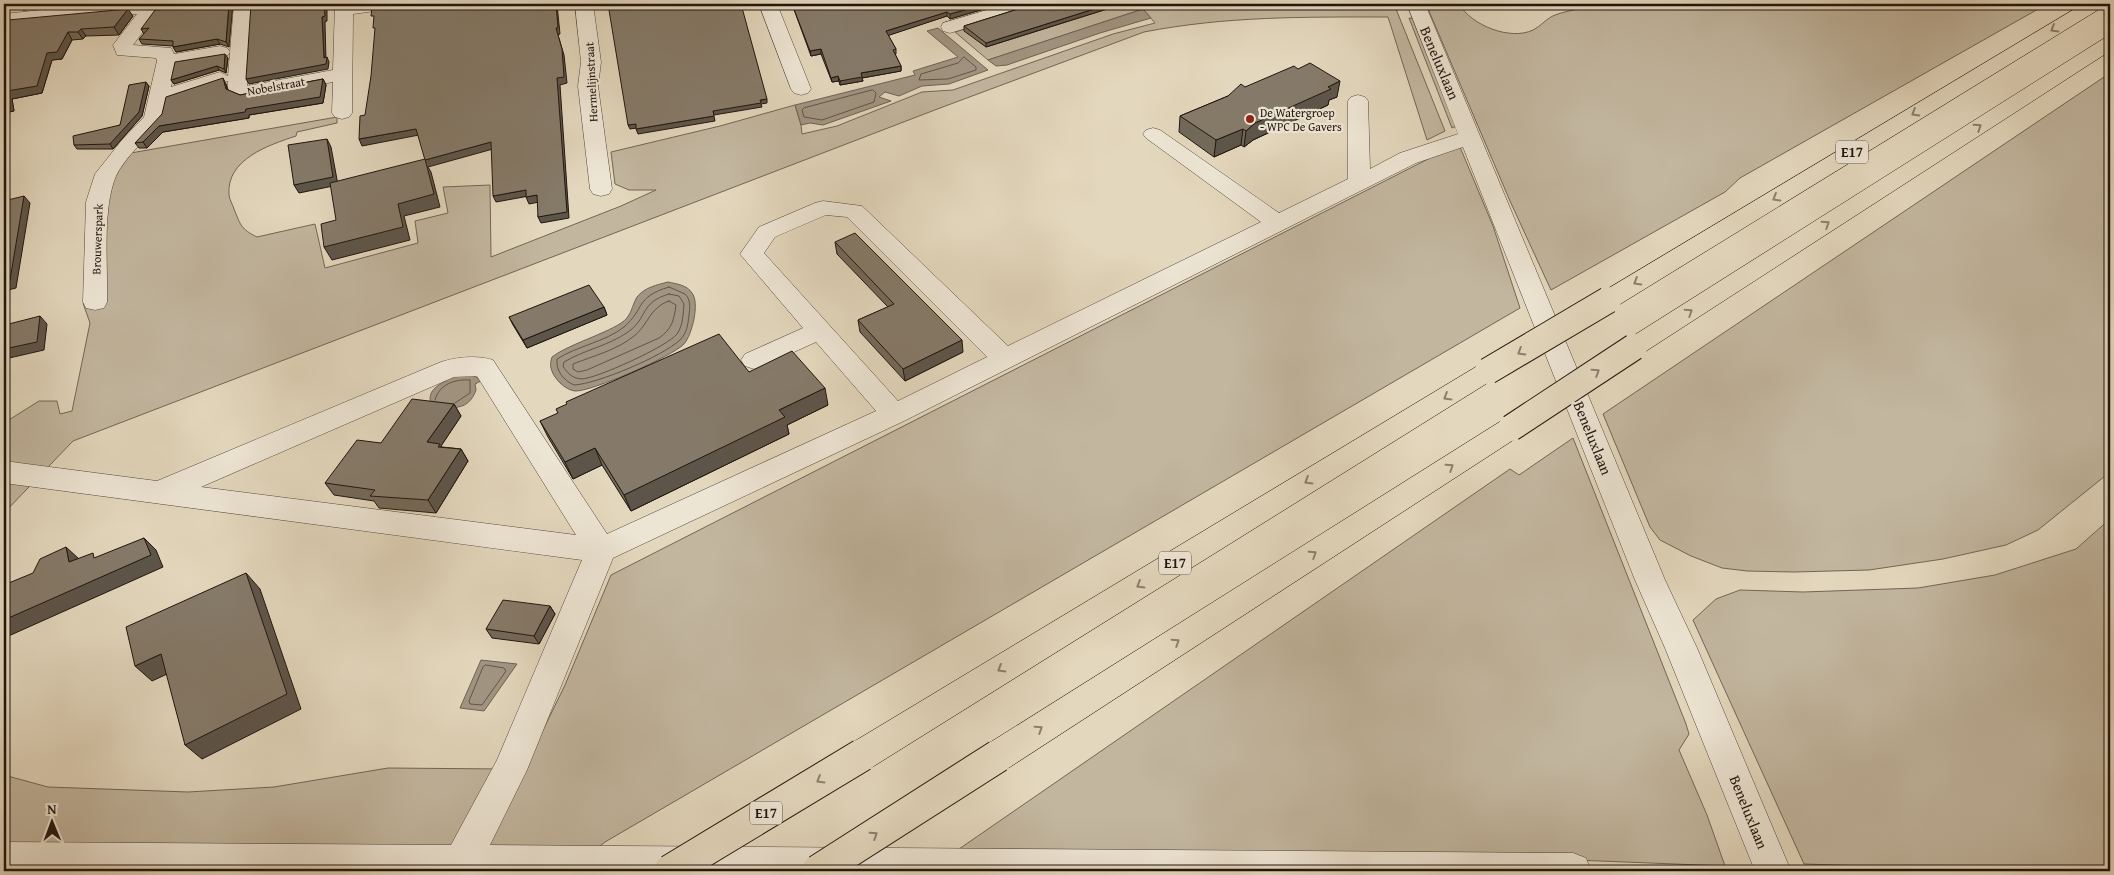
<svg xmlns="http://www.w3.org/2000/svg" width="2114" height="875" font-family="'Gentium Book Plus',serif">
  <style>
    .green { fill: #c2b69f; stroke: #716656 }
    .water { fill: #a19582; stroke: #6d6254 }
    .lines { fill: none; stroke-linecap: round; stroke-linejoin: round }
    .shore { stroke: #605548; stroke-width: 1 }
    .minor-casing { stroke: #51463a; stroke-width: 1 }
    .highway-casing { stroke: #20150e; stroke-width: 1 }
    .minor { fill: #ede5d4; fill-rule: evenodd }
    .highway { fill: #e3d7bd; fill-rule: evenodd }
    .highway-bridge-far1-casing { stroke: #20150e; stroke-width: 28; stroke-linecap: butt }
    .highway-bridge-casing { stroke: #20150e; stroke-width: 34; stroke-linecap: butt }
    .highway-bridge-far1 { stroke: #e3d7bd; stroke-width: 26 }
    .highway-bridge { stroke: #e3d7bd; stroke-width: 32 }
    .wall { fill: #72695a; stroke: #20150e }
    .shaded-wall { fill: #5d554a; stroke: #20150e }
    .building { fill: #857a69; stroke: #20150e }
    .oneway { stroke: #8b806e }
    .poi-dot { fill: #8f2418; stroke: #ede5d4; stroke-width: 2 }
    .labels { text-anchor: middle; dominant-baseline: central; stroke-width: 4.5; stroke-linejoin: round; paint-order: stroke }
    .far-street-label { font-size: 12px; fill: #20150e; stroke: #ede5d4 }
    .far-poi-label { font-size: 12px; fill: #20150e; stroke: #ede5d4; text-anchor: start }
    .shield { fill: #ede5d4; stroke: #5e5349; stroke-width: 1 }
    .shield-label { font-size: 14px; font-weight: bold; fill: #20150e }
    .street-label { font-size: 15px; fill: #20150e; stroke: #ede5d4 }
  </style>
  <rect width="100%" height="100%" fill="#e3d7bd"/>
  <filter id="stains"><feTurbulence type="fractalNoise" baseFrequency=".004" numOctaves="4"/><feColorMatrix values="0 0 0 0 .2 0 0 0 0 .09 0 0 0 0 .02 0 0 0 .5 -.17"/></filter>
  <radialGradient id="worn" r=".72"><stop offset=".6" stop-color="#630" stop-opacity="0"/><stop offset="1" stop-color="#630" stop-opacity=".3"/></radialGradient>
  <g class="green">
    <path d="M1047 4H1394L1445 131 1427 140 1388 17C1304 17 1227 16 1144 32L940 108 73 441 4 513V423L39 401H57L60 414 72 411 90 323 83 303 104 293V200L125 154 337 117V123L297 132 296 136C269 145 226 159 229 195 229 199 233 205 234 209 241 226 241 229 257 237L315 224 325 268 418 243 415 221 448 213 443 187 490 185 491 257 621 206 656 190H629L615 184 611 152 720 126 795 105 801 125 802 134 837 126 922 92 953 90 1113 34 1155 23 1143 9 988 60 955 32Z"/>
    <path d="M1426 4H1459C1471 25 1510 41 1533 30 1541 26 1547 18 1555 15 1572 9 1591 7 1608 4H2047L1740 178 1725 192 1551 290 1510 201Z"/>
    <path d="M1409 18 1416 19 1459 125 1452 128Z"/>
    <path d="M2110 73V472L2038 530 2006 545 1943 559 1869 570 1794 572 1747 571 1722 568 1691 556 1660 540 1650 527 1603 414Z"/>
    <path d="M1460 147 1493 226 1520 308 605 842 579 862 478 854 527 763 565 685 611 575 1432 157Z"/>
    <path d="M1573 438 1686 724 1689 734 1679 750 1707 815 1725 866 1575 860 946 858 1510 469 1519 475Z"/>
    <path d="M2110 519V868L1898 867 1804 864 1693 620 1716 599 1740 590 1803 592 1918 588 1995 575 2076 549Z"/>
    <path d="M388 768 504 769 457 851 322 853 4 850V775L48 787 188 792 274 787Z"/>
  </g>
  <g class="water">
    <path d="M1143 9 1151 18 1100 33 1007 65 996 66 988 60Z"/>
    <path d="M938 28 988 70 949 84 922 86 899 96 885 92 879 97 891 101 823 125 810 123 801 125 795 105 915 75 913 71 958 57 927 31Z"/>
    <path d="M668 282C677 284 687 285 692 293 700 303 692 335 684 344 673 356 591 392 575 391 565 390 553 378 551 368 550 365 551 360 552 357 570 343 616 331 627 318 632 312 633 303 637 297 645 287 657 285 668 282Z"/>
    <path d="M468 374 476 377 481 381 475 384 476 390C468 413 449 408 431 404 427 391 437 386 447 380L446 378Z"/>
    <path d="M481 660 517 664 484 711 460 708Z"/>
  </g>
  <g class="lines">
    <g class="shore">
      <path d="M964 57 976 67V70L948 79 919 80 921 74 958 63Z"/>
      <path d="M873 90 876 93 874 102 822 120 804 117 802 110 804 108Z"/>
      <path d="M669 287 685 294C691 300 690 307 689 315 688 324 687 333 680 340 663 356 597 384 574 385 563 380 556 371 557 359 577 346 605 342 624 327 645 309 635 297 669 287Z"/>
      <path d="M669 294 679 296 684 304C683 314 683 326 677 334 668 346 596 379 581 379 572 378 567 373 563 366L564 362C584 350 608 346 628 332 649 317 639 303 669 294Z"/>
      <path d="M669 301 676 305C674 320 672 329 659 338L587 370 578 372 573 369V364C593 356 617 350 634 336 649 324 649 308 669 301Z"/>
      <path d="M435 400C439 384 455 379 470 380V393L455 403"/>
      <path d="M486 665 504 668 506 671 482 705 470 704 469 701 483 667Z"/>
    </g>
    <defs>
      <g id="minor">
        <path d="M131 4H229L226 8 220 9 157 13 133 45 171 48 174 54 220 46 227 48 230 52 227 56 220 58 176 65 171 87 220 72 228 76 234 4H252L247 86 333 70 335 4H400L397 8 353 14 352 113 349 117 342 119 335 117 332 113 333 82 243 99C231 96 227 94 228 81L168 101 164 119 161 123C147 138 125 157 116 176 102 209 108 265 107 302L104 308 95 310 86 308 83 302 86 202 95 174 122 140 144 117 157 61 156 58 117 55 113 45 137 14 69 19 4 26V14L69 7Z"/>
        <path d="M575 4H593L601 62 598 86 612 189 609 194 601 196 593 194 590 189 578 86 581 62Z"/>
        <path d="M759 4H777L811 89 808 93 801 95 794 93 791 89Z"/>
        <path d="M1007 4H1034L1031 8 950 33 943 31 941 27 943 23Z"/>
        <path d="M1407 4H1425L1665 580 1697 648 1791 871H1755L1665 648 1635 580 1463 147 1416 163 904 421 613 558 527 770 490 845 1573 853 1586 858 1591 871H4V842L451 845 497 760 582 560 4 483V461L157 481 441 362C457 357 477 355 493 360L607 534 876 411 816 342 763 366 754 369 745 366 741 360 745 354 803 328 740 254 759 227 815 203 823 201 862 206 1008 346 1261 222 1146 138 1143 134 1146 130 1153 128 1160 130 1279 213 1348 179V101L1351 97 1358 95 1365 97 1368 101 1370 169 1400 153 1458 134ZM826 215 847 217 987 357 898 401 764 253 775 237ZM477 376 576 535 201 487 454 377Z"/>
      </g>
      <g id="highway">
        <path d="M2083 4H2104L2101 8 1617 306 1608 308 1599 306 1596 300 1599 294Z"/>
        <path d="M2110 37V51L1643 353 1634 356 1625 353 1621 347 1625 341 2103 39Z"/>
        <path d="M1488 362 1497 365 1501 371 1497 377 874 766 862 771 850 766 845 755 850 744 1479 365Z"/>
        <path d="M1511 418 1521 421 1525 428 1521 435 1010 767 998 772 986 767 981 756 986 745 1501 421Z"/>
      </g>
    </defs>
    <use href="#minor" class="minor-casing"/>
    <use href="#highway" class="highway-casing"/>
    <use href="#minor" class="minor"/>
    <use href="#highway" class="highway"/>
    <defs>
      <g id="highway-bridge-far1">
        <path d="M1488 371 1608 300"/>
        <path d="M1511 428 1634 347"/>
      </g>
      <g id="highway-bridge">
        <path d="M670 871 862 755"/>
        <path d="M818 871 998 756"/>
      </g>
    </defs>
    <use href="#highway-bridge-far1" class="highway-bridge-far1-casing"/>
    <use href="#highway-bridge" class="highway-bridge-casing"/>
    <use href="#highway-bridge-far1" class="highway-bridge-far1"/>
    <use href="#highway-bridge" class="highway-bridge"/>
  </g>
  <g class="wall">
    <path d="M20 4H97L69 5 23 10 19 5Z"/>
    <path d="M792 4H1001L950 19 947 16 888 35 896 49V54H895L901 66V71L862 78 863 81 840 85 839 81 832 82 821 54 811 56Z"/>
    <path d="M1032 4H1123L986 47 964 31V26L1031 5Z"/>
    <path d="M218 6 229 47 220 44 176 52 173 46 142 44 139 39 144 34 141 29Z"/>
    <path d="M133 16 119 35 86 36 83 39 72 40 62 59 52 60 42 93 12 99 14 111 9 112 4 27Z"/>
    <path d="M228 58 226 73 219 70 174 84 171 80Z"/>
    <path d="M323 79 326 85 323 103 249 115V118L163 132 147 148H139L135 143 226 84 228 90 240 95Z"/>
    <path d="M149 86 142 116 113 149H77L74 145 120 125Z"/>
    <path d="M1245 87 1337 97 1329 100 1328 105 1253 140 1244 147 1241 145 1214 157 1179 132 1180 116 1228 96Z"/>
    <path d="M835 242 963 352 905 381 860 332 858 320 888 307 837 254Z"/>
    <path d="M604 307 607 315 527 348 513 325 509 317Z"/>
    <path d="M749 372 828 405 787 425 789 434 631 511 602 465 573 479 548 437 540 421Z"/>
    <path d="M454 404 461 416 441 446 442 447 461 449 468 461 436 513 379 508 374 501 334 495 325 483 381 443Z"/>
    <path d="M550 606 555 614 539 644 492 638 486 629Z"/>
  </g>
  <g class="shaded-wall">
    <path d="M33 4H68L69 5 23 10 19 5Z"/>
    <path d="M229 4H233L229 47 226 42Z"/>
    <path d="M324 4H327V21L325 22 326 61 327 57 329 62 328 69 249 84 246 79 324 58 322 17Z"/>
    <path d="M556 4H557L560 34 558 35 564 55 567 83 560 85 569 218 541 223 538 217 557 78Z"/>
    <path d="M986 4H1001L950 19V14Z"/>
    <path d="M1110 4H1123L986 47V43Z"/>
    <path d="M128 9 133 16 119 35 114 27Z"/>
    <path d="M947 12V16L887 36 886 31Z"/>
    <path d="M81 29 86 36 83 39 78 32Z"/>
    <path d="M68 32 72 40 62 59 52 60 42 93 12 99 14 111 9 112 4 159V105L7 91Z"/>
    <path d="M217 39 220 44 176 52 173 47Z"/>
    <path d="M821 49V54L811 56 810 51Z"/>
    <path d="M225 54 228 58 226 73 224 69Z"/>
    <path d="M217 66 219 70 174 84 171 80Z"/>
    <path d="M901 66V71L862 78 863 81 840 85V81L861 73Z"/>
    <path d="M838 76 839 81 832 82 831 78Z"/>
    <path d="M223 78 226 84 229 95 226 89Z"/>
    <path d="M323 79 326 85 323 103 249 115V118L163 132 147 148 143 142 159 126 246 109Z"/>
    <path d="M1340 81 1337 97 1329 100 1328 105 1253 140 1244 147 1246 131 1255 123Z"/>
    <path d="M146 82 149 86 142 116 113 149 110 144Z"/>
    <path d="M767 99V103L761 104 762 107 714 115 713 111Z"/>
    <path d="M714 116 715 121 638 134 636 129Z"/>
    <path d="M636 124 637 128 630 129 628 125Z"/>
    <path d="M416 129 419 135 362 146 359 139Z"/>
    <path d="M1243 129 1241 145 1214 157 1216 140Z"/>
    <path d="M327 139 331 147 338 185 299 193 294 185Z"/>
    <path d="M491 142 493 149 428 167 431 172 440 207 404 216 410 240 332 260 324 247 398 204 425 160Z"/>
    <path d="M526 190 529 196 496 202 493 196Z"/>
    <path d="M537 195 539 202 529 204 526 197Z"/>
    <path d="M24 196 30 203 16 288 4 291V282Z"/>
    <path d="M604 307 607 315 527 348 523 340Z"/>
    <path d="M40 316 47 324 44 350 5 359 4 358V349Z"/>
    <path d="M962 340 963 352 905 381 903 369Z"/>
    <path d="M825 388 828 405 787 425 789 434 631 511 624 495 779 410Z"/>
    <path d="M454 404 461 416 441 446 447 456 427 442Z"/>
    <path d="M595 448 602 465 573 479 565 462Z"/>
    <path d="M461 449 468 461 436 513 428 500Z"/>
    <path d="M144 538 156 550 163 567 4 638V620Z"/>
    <path d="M66 547 79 559 69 562Z"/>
    <path d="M246 573 260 589 301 709 202 759 185 745Z"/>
    <path d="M550 606 555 614 539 644 534 636Z"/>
    <path d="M161 654 178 669 152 681 135 666Z"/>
  </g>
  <g class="building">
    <path d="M20 4H33L19 5Z"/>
    <path d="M225 4H229L226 42 217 39 173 47V41L139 39 149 28 141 29 155 10 218 6Z"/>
    <path d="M251 4H324L325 16 322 17 324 58 327 57 326 64 246 79Z"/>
    <path d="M395 4H556L558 28H556L562 49 564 77 557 78 567 212 538 217 537 195 526 197V190L493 196 491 142 425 160 416 129 359 139 360 116 365 115 371 76 375 28H373L374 16H371L372 7Z"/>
    <path d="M608 4H741L767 99 760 100 761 103 713 111 714 116 636 129V124L628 125Z"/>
    <path d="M792 4H986L950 14 947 12 886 31 896 49 893 50 901 66 861 73 862 77 840 81 838 76 831 78 821 49 810 51Z"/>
    <path d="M1032 4H1110L986 43 964 26 1031 5Z"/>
    <path d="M128 9 114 27 81 29 78 32H68L57 52 47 53 37 86 7 91 8 104 4 105V27L8 20Z"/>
    <path d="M225 54 224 69 217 66 171 80 175 62Z"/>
    <path d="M1310 63 1340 81 1328 87 1331 89 1255 123 1246 131 1243 129 1216 140 1180 116 1228 96 1241 84 1245 87 1294 66 1298 69Z"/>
    <path d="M223 78 226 89 240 95 323 79 320 97 246 109 245 112 159 126 143 142 135 143 162 114 166 97Z"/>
    <path d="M146 82 139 112 110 144 74 145 73 136 120 125 129 85Z"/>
    <path d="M327 139 333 177 294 185 288 145Z"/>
    <path d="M425 159 434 194 398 204 403 227 324 247 321 224 336 220 330 183Z"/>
    <path d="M24 196 10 280 4 282V201Z"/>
    <path d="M855 233 962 340 903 369 858 320 894 304 835 242Z"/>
    <path d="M589 285 604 307 523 340 509 317Z"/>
    <path d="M40 316 37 342 4 349V328L5 325Z"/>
    <path d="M719 334 749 372 792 351 825 388 779 410 785 417 624 495 595 448 565 462 540 421 558 413 556 409 567 404 566 402Z"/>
    <path d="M412 399 454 404 427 442 440 444 438 447 461 449 428 500 370 496 375 490 325 483 357 440 381 443Z"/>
    <path d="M144 538 151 555 4 620V585L33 573 40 559 66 547 69 562 93 553 94 558Z"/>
    <path d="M246 573 287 694 185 745 161 654 135 666 126 627Z"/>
    <path d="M503 600 550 606 534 636 486 629Z"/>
  </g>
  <defs><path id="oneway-chevron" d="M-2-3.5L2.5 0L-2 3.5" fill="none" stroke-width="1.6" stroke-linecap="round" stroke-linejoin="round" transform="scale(1.25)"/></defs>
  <g class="oneway">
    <use href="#oneway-chevron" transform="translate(2054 29) rotate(149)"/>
    <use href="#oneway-chevron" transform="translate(1915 113) rotate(149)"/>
    <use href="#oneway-chevron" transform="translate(1978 127) rotate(-33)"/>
    <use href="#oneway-chevron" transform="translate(1776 198) rotate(149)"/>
    <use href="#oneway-chevron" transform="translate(1826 224) rotate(-33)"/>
    <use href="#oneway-chevron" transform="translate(1637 282) rotate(149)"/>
    <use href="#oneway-chevron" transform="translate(1689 312) rotate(-33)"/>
    <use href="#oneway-chevron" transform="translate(1521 352) rotate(149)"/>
    <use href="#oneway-chevron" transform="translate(1596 372) rotate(-33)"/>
    <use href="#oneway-chevron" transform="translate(1447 397) rotate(149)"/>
    <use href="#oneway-chevron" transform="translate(1450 467) rotate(-33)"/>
    <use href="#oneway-chevron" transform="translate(1308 481) rotate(149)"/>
    <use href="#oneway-chevron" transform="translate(1313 554) rotate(-33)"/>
    <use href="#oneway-chevron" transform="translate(1140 585) rotate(149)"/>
    <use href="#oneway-chevron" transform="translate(1176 642) rotate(-33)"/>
    <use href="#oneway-chevron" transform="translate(1001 669) rotate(149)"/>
    <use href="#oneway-chevron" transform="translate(1039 729) rotate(-33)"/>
    <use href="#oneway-chevron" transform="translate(820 780) rotate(149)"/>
    <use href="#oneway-chevron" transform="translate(874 835) rotate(-33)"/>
  </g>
  <circle class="poi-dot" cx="1250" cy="119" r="5"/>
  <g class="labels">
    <g class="far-street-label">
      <text transform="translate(591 82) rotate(-93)">Hermelijnstraat</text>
      <text transform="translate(276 86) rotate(-10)">Nobelstraat</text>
      <text transform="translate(97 239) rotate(-88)">Brouwerspark</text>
    </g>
    <g class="far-poi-label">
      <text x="1260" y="112">De Watergroep<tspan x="1260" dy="14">- WPC De Gavers</tspan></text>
    </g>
    <g class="shield">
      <rect x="1836" y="140.5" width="32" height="23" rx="4"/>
      <rect x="1159" y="551.5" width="32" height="23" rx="4"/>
      <rect x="750" y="801.5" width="32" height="23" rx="4"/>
    </g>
    <g class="shield-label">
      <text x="1852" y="152">E17</text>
      <text x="1175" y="563">E17</text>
      <text x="766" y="813">E17</text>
    </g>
    <g class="street-label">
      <text transform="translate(1440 63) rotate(67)">Beneluxlaan</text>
      <text transform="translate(1593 438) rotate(68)">Beneluxlaan</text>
      <text transform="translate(1749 812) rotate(68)">Beneluxlaan</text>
    </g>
  </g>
  <rect width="2114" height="875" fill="none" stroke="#e3d7bd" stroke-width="20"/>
  <rect x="5" y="5" width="2104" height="865" fill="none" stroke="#20150e" stroke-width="2.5"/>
  <rect x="10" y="10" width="2094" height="855" fill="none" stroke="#20150e"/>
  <g transform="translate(52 822) rotate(359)" stroke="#ede5d4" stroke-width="4" paint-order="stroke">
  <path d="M0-4L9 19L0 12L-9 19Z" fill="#20150e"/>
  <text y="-8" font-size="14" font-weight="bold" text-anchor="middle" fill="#20150e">N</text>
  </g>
  <rect width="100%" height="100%" filter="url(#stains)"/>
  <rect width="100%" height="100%" fill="url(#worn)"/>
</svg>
